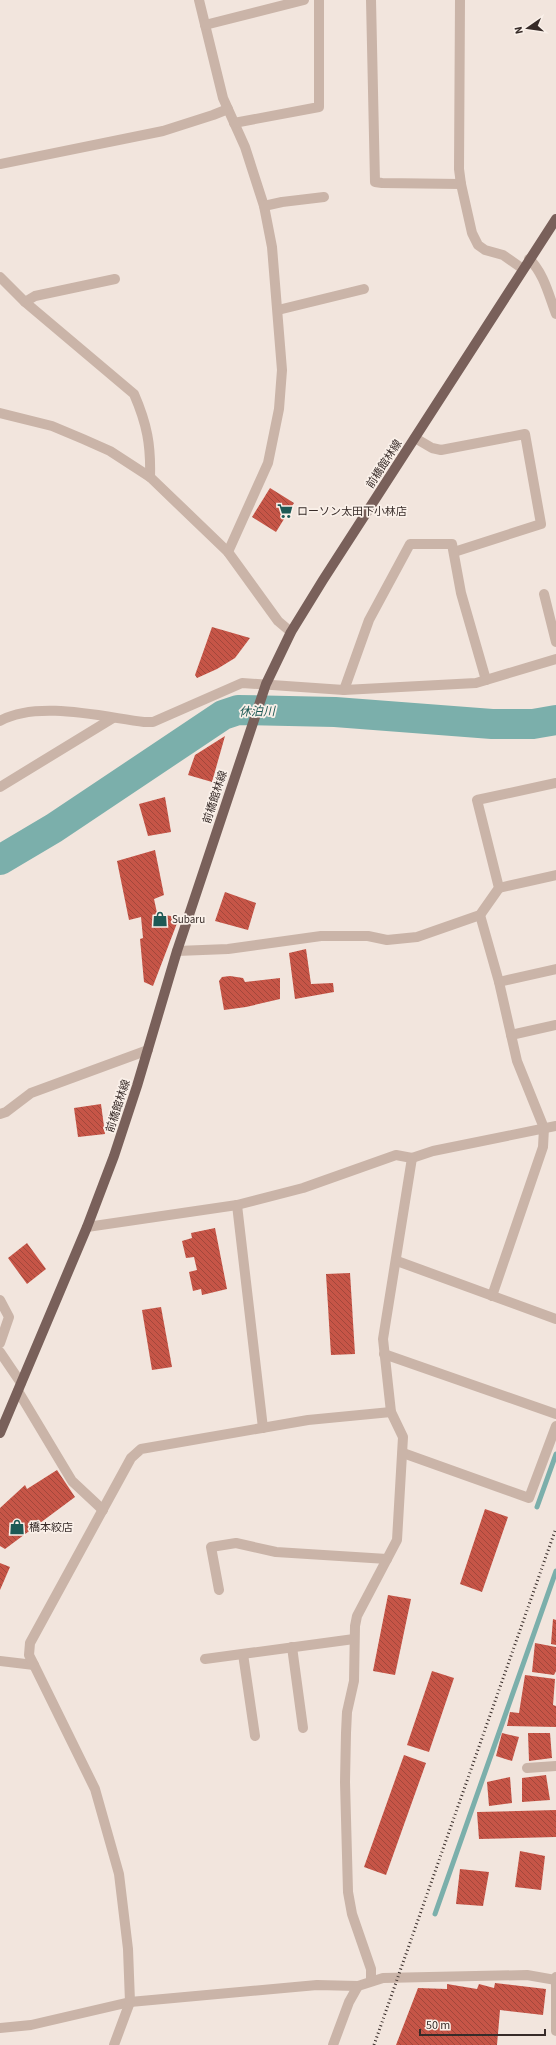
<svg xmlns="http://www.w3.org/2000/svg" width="556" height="2045" font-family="'Source Sans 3','Noto Sans JP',sans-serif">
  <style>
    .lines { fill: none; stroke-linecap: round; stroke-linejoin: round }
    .stream { stroke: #7bafab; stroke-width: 5 }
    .river { stroke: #7bafab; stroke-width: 30 }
    .building { fill: url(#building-back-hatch) }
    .minor { stroke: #cab4a8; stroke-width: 10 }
    .major { stroke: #79605a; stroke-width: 10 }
    .rail { stroke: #372b28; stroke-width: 3; stroke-dasharray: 1 3; stroke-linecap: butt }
    .labels { text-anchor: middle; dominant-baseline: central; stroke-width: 3.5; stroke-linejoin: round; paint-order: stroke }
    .street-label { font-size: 11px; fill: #372b28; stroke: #faf0e9 }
    .poi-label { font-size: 11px; fill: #372b28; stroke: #faf0e9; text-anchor: start }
    .water-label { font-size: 12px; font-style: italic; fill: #1e5955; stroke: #faf0e9 }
  </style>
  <defs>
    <pattern id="building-back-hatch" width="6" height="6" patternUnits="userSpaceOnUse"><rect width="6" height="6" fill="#c65547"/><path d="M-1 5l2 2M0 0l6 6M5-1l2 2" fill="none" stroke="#a2473b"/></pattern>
  </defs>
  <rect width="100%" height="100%" fill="#f2e5dd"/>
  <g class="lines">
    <g class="stream">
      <path d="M537 1507 556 1454"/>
      <path d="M435 1914 556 1571"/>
    </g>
    <path class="river" d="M0 860 54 828 223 715 238 710 335 712 492 724H533L556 720"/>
  </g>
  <g class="building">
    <path d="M270 488 294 503 276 532 252 517Z"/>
    <path d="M212 627 250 638 235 658 217 669 197 678 195 675Z"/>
    <path d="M225 736 212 782 188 775 195 755Z"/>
    <path d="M165 797 171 832 148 836 139 804Z"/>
    <path d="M155 850 164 895 154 899 157 913 179 918 153 986 144 982 140 939 143 938 141 917 129 920 117 861Z"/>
    <path d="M225 892 256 903 248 930 215 921Z"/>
    <path d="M306 949 311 984 333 983 334 992 295 999 289 953Z"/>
    <path d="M230 976 243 978 245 982 280 978V999L246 1007 224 1010 219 981 222 977Z"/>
    <path d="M101 1104 105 1134 78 1137 74 1108Z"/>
    <path d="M215 1228 227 1289 202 1295 201 1289 193 1291 189 1272 197 1270 194 1257 186 1258 182 1241 192 1238 191 1233Z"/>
    <path d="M27 1243 46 1269 27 1284 8 1258Z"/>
    <path d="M350 1273 355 1354 331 1355 326 1274Z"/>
    <path d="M161 1307 172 1367 152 1370 142 1310Z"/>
    <path d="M57 1470 75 1497 5 1549 0 1546V1508L25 1485 27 1489Z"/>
    <path d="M485 1509 508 1517 482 1592 460 1584Z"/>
    <path d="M0 1563 10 1567 0 1590Z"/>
    <path d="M388 1595 411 1599 395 1675 373 1671Z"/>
    <path d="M553 1619 556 1620V1645L551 1644Z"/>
    <path d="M535 1643 556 1647V1671L554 1675 532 1672Z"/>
    <path d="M432 1671 454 1678 429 1752 407 1745Z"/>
    <path d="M525 1675 555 1679 553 1705 556 1706V1727L507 1726 510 1712 519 1713Z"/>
    <path d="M502 1733 519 1737 512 1761 496 1756Z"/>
    <path d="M528 1733H550L552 1758 529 1761Z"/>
    <path d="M404 1755 426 1763 386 1875 364 1867Z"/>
    <path d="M546 1775 550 1800 522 1802V1778Z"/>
    <path d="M510 1777 512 1803 489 1806 487 1782Z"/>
    <path d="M556 1810V1837L479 1839 477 1812Z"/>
    <path d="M520 1851 545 1856 541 1890 515 1887Z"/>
    <path d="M460 1869 489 1872 483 1906 456 1904Z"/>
    <path d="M495 1983 546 1989 543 2015 500 2010 497 2045H396L418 1988 447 1989V1984L477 1989 479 1984 494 1988Z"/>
  </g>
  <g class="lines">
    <g class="minor">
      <path d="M199 0 223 98 245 147 264 206 272 247 282 370 279 409 268 463 228 552"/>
      <path d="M371 0 375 182 382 183 461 184 459 169 460 0"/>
      <path d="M205 25 304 0"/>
      <path d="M234 123 319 107V0"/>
      <path d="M0 164 163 131 213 115 228 109"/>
      <path d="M461 184 472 233 478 245 485 250 503 255 523 269"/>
      <path d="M264 206 282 202 324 197"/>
      <path d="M529 259C544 273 549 296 556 314"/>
      <path d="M0 277 25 302 134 394C147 424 151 445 150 477"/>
      <path d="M25 302 35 296 115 279"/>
      <path d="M278 310 364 289"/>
      <path d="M0 413 52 426 83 439 110 451 150 477 228 552 278 621 291 632"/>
      <path d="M415 438 432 448 441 450 525 434 541 524 454 552"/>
      <path d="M544 594 556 642"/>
      <path d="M344 690 369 620 410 544H452L461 593 486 680"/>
      <path d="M0 721C37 700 103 717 144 722H153L242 683 344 690 476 683 556 659"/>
      <path d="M0 787 113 718"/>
      <path d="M499 888 556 875"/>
      <path d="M480 915 499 982 517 1061 544 1128 543 1147 492 1296"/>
      <path d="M177 951 228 949 321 936H368L387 940 417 937 480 915 499 888 477 800 556 783"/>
      <path d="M499 982 556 969"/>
      <path d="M511 1035 556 1025"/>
      <path d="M0 1114 6 1112 31 1093 148 1050"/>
      <path d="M237 1205 263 1428"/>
      <path d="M87 1227 237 1205 303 1188 396 1155 412 1158 433 1151 556 1126"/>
      <path d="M397 1261 556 1319"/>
      <path d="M0 1300 9 1317 0 1343"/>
      <path d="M0 1352 21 1383"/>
      <path d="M384 1354 556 1414"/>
      <path d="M18 1391 72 1481 103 1510"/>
      <path d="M403 1453 529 1498 556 1426"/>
      <path d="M219 1590 211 1547 236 1543 276 1552 387 1559"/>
      <path d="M292 1647 303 1728"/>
      <path d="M243 1654 255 1736"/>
      <path d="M205 1659 354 1639"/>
      <path d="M0 1661 34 1665"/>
      <path d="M527 1768 556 1766"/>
      <path d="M556 1977V2031"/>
      <path d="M371 1981V1969L352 1914 348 1892 345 1782 346 1733 347 1712 354 1681 355 1626 357 1616 397 1540 403 1437 391 1412 383 1339 412 1158"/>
      <path d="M0 2028 31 2025 130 2002 317 1985 358 1986 383 1978 527 1975 556 1980"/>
      <path d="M114 2045 130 2002 128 1949 119 1874 95 1789 34 1665 29 1655 30 1643 131 1458 141 1449 308 1420 391 1412"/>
      <path d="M333 2045 349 2002 358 1986"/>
    </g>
    <path class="major" d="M0 1433 87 1227 114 1156 137 1086 177 951 266 684 291 632 323 580 556 219"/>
    <path class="rail" d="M374 2045 556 1528"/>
  </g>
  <defs>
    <symbol id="supermarket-bare" viewBox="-9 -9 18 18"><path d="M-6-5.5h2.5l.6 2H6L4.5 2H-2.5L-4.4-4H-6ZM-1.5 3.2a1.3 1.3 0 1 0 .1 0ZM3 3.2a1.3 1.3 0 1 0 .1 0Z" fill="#1e5955" stroke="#faf0e9" stroke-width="2.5" paint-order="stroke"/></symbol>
    <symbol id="shop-bare" viewBox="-9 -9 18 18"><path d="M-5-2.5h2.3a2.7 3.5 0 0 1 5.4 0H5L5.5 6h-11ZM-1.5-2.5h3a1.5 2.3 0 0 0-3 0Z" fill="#1e5955" stroke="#faf0e9" stroke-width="2.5" paint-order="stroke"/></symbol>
  </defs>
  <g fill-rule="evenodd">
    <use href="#supermarket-bare" x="274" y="500" width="22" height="22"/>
    <use href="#shop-bare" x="149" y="908" width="22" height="22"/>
    <use href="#shop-bare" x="6" y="1516" width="22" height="22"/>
  </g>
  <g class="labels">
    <g class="street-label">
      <text transform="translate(384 464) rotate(-57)">前橋館林線</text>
      <text transform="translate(215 797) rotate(-72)">前橋館林線</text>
      <text transform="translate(118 1106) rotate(-72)">前橋館林線</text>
    </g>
    <g class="poi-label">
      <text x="297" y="511">ローソン太田下小林店</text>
      <text x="172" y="919">Subaru</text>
      <text x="29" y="1527">橋本絞店</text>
    </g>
    <g class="water-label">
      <text transform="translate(257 712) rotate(-1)">休泊川</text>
    </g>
  </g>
  <g transform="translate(528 28) rotate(257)" stroke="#faf0e9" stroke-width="3" paint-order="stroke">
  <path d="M0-3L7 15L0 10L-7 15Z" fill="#372b28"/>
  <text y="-6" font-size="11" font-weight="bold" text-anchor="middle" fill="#372b28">N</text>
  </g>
  <path d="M420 2029v6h125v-6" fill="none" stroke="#372b28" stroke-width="2"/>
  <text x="426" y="2029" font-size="12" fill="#372b28" stroke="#faf0e9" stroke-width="3" paint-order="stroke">50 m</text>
</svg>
